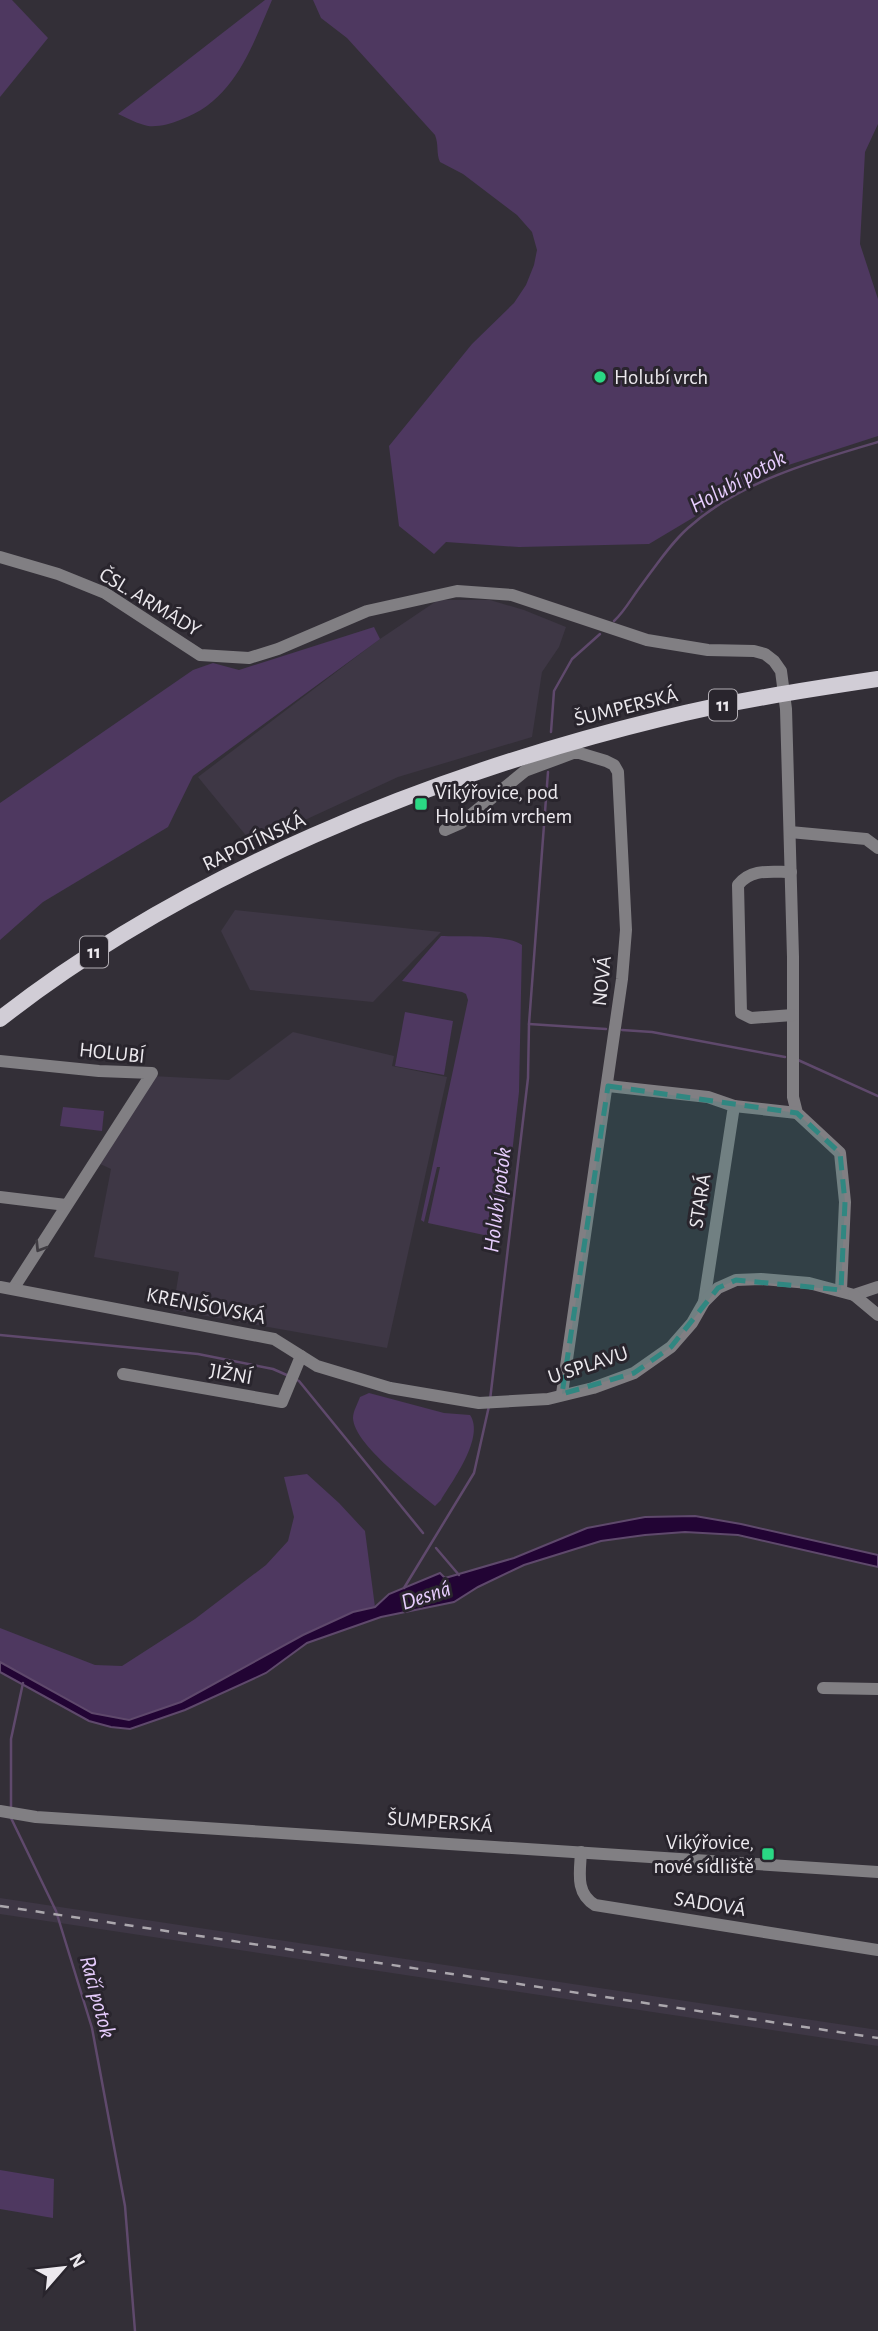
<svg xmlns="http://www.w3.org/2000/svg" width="878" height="2331" font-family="'Alegreya Sans',sans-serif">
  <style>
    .built { fill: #3e3745 }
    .green { fill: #4e3860 }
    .water { fill: #220434; stroke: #5f496c; stroke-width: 2 }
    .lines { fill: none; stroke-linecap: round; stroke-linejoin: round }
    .stream { stroke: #5f496c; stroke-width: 2.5 }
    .minor { stroke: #817f83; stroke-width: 12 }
    .major { stroke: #d1cdd6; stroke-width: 16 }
    .rail { stroke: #aba7ad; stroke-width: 2.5; stroke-dasharray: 9 9; stroke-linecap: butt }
    .oneway { stroke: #3f3c42 }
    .marked { fill: #308781; fill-opacity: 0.2; stroke: #308781; stroke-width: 5; stroke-dasharray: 14 9; stroke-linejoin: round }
    .poi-dot { fill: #2ad884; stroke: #29252d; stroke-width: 2.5 }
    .labels { text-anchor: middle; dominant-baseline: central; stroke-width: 6; stroke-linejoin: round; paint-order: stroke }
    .shield { fill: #29252d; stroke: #b2aeb4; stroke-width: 2 }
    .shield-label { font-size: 19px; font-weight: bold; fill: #ece9ee }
    .poi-label { font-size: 21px; fill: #ece9ee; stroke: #29252d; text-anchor: start }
    .street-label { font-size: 21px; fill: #ece9ee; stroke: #29252d }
    .water-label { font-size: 23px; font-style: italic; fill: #e7cdfe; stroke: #29252d }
  </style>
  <rect width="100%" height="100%" fill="#332f37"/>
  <g class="built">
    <path d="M438 600H490L524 610 566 627 559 647 542 672 532 737 398 777 253 844 198 777 377 641Z"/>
    <path d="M235 910 441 932 373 1002 250 990 221 931Z"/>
    <path d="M293 1032 394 1056 392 1066 447 1077 387 1348 173 1310 179 1272 94 1257 111 1169 98 1163 152 1076 229 1080Z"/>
    <path d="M0 1898 878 2030V2046L0 1914Z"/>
  </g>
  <g class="green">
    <path d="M0 0H12L48 38 0 97Z"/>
    <path d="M265 0H272C251 49 234 101 180 120 170 124 159 127 148 126 138 124 127 118 118 114Z"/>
    <path d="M313 0H878V124L865 152 860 244 878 299V436L773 470 649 544 519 547 446 542 434 554 399 526 389 446 472 344 514 303 526 285 534 265 537 250 532 232 517 215 463 174 440 162C436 153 439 145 435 135L347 38 321 18Z"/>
    <path d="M374 627 380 639 193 776 168 827 43 902 0 940V803L193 670 213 663 239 670Z"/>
    <path d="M441 936C462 937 506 934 522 945L519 1092 504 1224 498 1238 428 1223 440 1167H437L424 1222 421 1220 468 1000 466 994 462 992 402 981Z"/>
    <path d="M405 1012 453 1021 444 1075 395 1066Z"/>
    <path d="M63 1107 104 1111 102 1131 60 1126Z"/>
    <path d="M369 1393 444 1413 470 1415C485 1437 453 1480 441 1500L435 1506C415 1489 354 1445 353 1418 353 1411 358 1403 360 1397Z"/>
    <path d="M307 1474 339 1503 365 1531 375 1607C349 1613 325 1624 301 1636 259 1659 159 1726 114 1719 79 1713 31 1680 0 1662V1628L95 1665 122 1666 195 1619 266 1565 288 1541 294 1517 284 1477Z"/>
    <path d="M0 2170 54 2179 53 2218 0 2209Z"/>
  </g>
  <path class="water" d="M695 1516 741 1524 878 1555V1567L738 1535 685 1532 645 1535 601 1541 524 1565 478 1587 454 1602 381 1617 307 1643 266 1673 185 1710 130 1729 111 1727 89 1721 0 1672V1662L92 1713 129 1720 181 1702 303 1635 353 1612 375 1607 389 1594 440 1573 445 1578 514 1558 587 1528 645 1517Z"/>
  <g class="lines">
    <g class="stream">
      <path d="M614 621C623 613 630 601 637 591 653 570 668 546 688 528 739 482 813 461 878 442"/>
      <path d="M551 732 554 691 572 659 600 634"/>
      <path d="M529 1024 606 1029"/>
      <path d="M622 1030 652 1032 785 1057"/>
      <path d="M798 1060 878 1096"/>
      <path d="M0 1335 198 1354 273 1369 289 1376"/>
      <path d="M295 1379 299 1381 423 1533"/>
      <path d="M490 1400 528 1078 529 1024 548 772"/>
      <path d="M436 1548 459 1575"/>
      <path d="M404 1588 474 1473 489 1406"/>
      <path d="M11 1808V1739L23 1683"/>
      <path d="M11 1818 56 1911 92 2028 125 2206 135 2331"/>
    </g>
    <g class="minor">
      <path d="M0 557 58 574 105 593 200 655 249 658 278 649 367 611 457 591 512 595 647 640 708 650 754 651 765 654 774 661 781 671 786 709 793 957V1097L797 1113 840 1153 845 1202 841 1290"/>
      <path d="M445 830 461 823 525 771 576 752 606 761 614 765 618 772 626 930 622 979 562 1394"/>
      <path d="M790 832 866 839 878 848"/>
      <path d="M791 872C771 872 751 868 738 885L741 1013 751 1018 793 1015"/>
      <path d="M0 1061 99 1071 152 1073 13 1289"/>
      <path d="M608 1086 708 1097 734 1106 704 1302"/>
      <path d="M734 1106 797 1113"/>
      <path d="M0 1197 66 1205"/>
      <path d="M0 1287 274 1339 317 1366 390 1388 479 1403 548 1399 593 1388 634 1373 671 1347 692 1323 704 1302 718 1288 736 1280 761 1279 809 1283 854 1295 878 1287"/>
      <path d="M854 1295 878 1315"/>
      <path d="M123 1374 282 1402 301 1356"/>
      <path d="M823 1688 878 1689"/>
      <path d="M0 1811 36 1817 878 1872"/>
      <path d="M581 1852C580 1872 575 1893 595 1905L878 1950"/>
    </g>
    <path class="major" d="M0 1019C186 873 431 775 660 719 732 701 805 690 878 679"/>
    <path class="rail" d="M0 1906 878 2038"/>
  </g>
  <defs><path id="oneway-chevron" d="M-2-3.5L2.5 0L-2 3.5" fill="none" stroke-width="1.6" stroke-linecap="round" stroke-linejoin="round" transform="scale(1.75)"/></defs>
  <use class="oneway" href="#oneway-chevron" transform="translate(40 1247) rotate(122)"/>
  <path class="marked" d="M608 1086 797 1113 840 1153 845 1202 841 1290 736 1280 718 1288 671 1347 634 1373 562 1394Z"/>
  <g class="poi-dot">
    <circle cx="600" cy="377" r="7"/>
    <rect x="414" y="797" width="14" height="14" rx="3.5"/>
    <rect x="761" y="1847" width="14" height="14" rx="3.5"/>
  </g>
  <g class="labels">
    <g class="shield">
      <rect x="709" y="689.5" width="28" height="31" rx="5"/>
      <rect x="80" y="936.5" width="28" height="31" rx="5"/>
    </g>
    <g class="shield-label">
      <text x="723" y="705">11</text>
      <text x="94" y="952">11</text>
    </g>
    <g class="poi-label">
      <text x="614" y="377">Holubí vrch</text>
      <text x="435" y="792">Vikýřovice, pod<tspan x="435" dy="24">Holubím vrchem</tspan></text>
      <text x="754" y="1842" text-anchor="end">Vikýřovice,<tspan x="754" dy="24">nové sídliště</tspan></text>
    </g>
    <g class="street-label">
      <text transform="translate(150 602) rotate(31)">ČSL. ARMÁDY</text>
      <text transform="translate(626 707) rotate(-14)">ŠUMPERSKÁ</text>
      <text transform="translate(254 842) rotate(-25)">RAPOTÍNSKÁ</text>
      <text transform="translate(602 981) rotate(-84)">NOVÁ</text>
      <text transform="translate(112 1053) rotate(6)">HOLUBÍ</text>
      <text transform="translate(700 1201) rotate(-81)">STARÁ</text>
      <text transform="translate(206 1306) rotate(11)">KRENIŠOVSKÁ</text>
      <text transform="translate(588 1365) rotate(-18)">U SPLAVU</text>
      <text transform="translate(231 1374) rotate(10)">JIŽNÍ</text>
      <text transform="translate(440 1822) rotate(4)">ŠUMPERSKÁ</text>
      <text transform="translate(710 1904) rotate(9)">SADOVÁ</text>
    </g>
    <g class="water-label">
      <text transform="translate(738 482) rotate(-29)">Holubí potok</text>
      <text transform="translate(498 1200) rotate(-83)">Holubí potok</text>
      <text transform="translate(426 1596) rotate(-18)">Desná</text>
      <text transform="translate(97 1997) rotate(75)">Račí potok</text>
    </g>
  </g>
  <g transform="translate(63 2268) rotate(62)" stroke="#29252d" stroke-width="5" paint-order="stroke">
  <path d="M0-5L12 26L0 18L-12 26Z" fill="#ece9ee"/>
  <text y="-10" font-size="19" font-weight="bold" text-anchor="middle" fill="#ece9ee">N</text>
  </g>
</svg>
